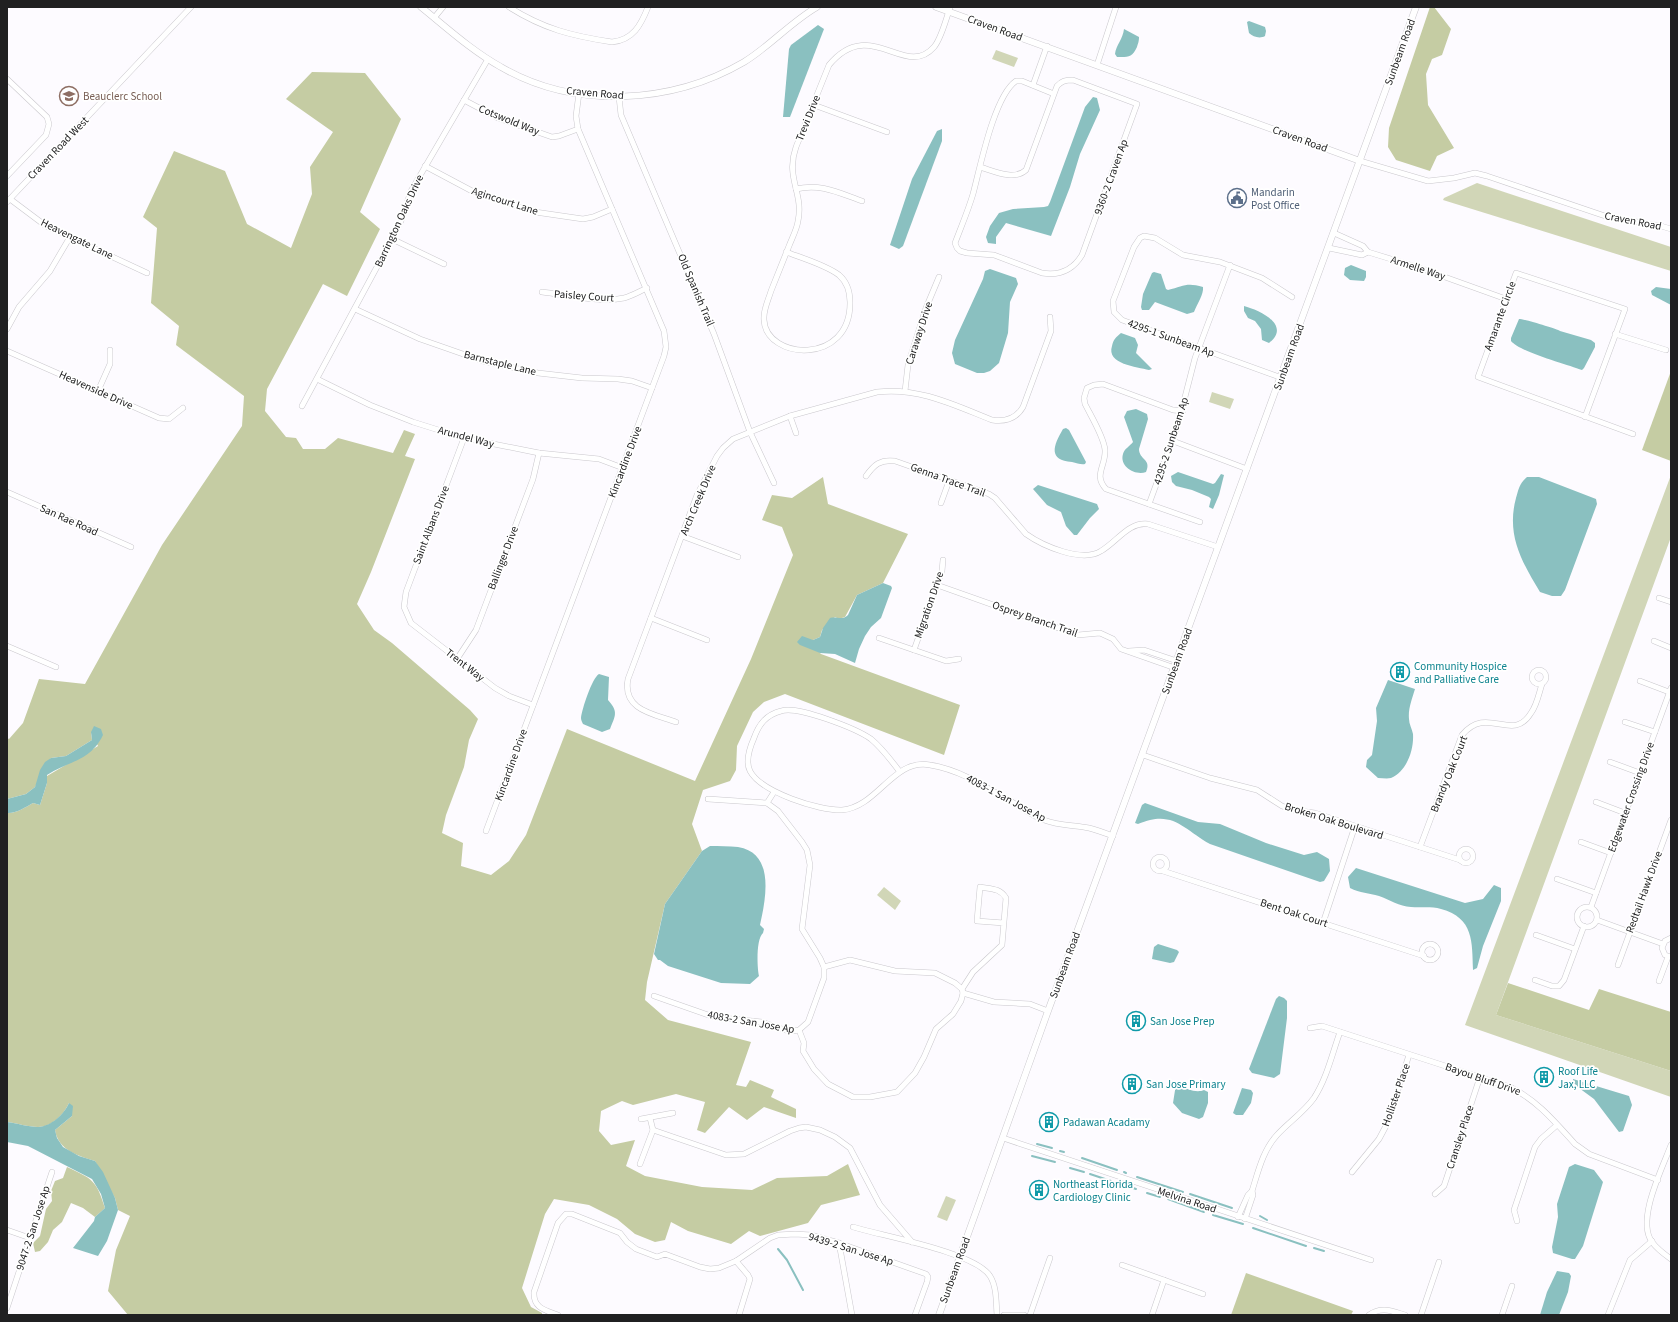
<svg xmlns="http://www.w3.org/2000/svg" width="1678" height="1322" font-family="'Source Sans 3',sans-serif">
  <style>
    .green { fill: #d1d6b7 }
    .forest { fill: #c5cca3 }
    .water { fill: #8ac0c0 }
    .lines { fill: none; stroke-linecap: round; stroke-linejoin: round }
    .stream { stroke: #8ac0c0; stroke-width: 2 }
    .minor-casing { stroke: #cac8cd; stroke-width: 6 }
    .tertiary-casing { stroke: #cac8cd; stroke-width: 7 }
    .minor { stroke: #fff; stroke-width: 5 }
    .tertiary { stroke: #fff; stroke-width: 6 }
    .labels { text-anchor: middle; dominant-baseline: central; stroke-width: 3.5; stroke-linejoin: round; paint-order: stroke }
    .street-label { font-size: 11px; fill: #202021; stroke: #fff }
    .education-label { font-size: 11px; fill: #785e54; stroke: #fff; text-anchor: start }
    .service-label { font-size: 11px; fill: #4e5e75; stroke: #fff; text-anchor: start }
    .culture-label { font-size: 11px; fill: #0d838f; stroke: #fff; text-anchor: start }
  </style>
  <rect width="100%" height="100%" fill="#fdfbff"/>
  <g class="green">
    <path d="M996 50 1018 58 1014 67 992 59Z"/>
    <path d="M1477 183 1671 247V271L1443 200 1444 198Z"/>
    <path d="M1212 392 1234 399 1230 409 1209 402Z"/>
    <path d="M1671 475V537L1496 1015 1671 1071V1097L1465 1025Z"/>
    <path d="M884 887 901 901 895 910 877 895Z"/>
    <path d="M946 1196 956 1200 947 1221 937 1217Z"/>
  </g>
  <g class="forest">
    <path d="M1430 7H1434L1451 29 1442 55 1432 59 1426 74 1428 105 1454 148 1437 156 1430 171 1396 160 1388 147 1389 128Z"/>
    <path d="M312 72 365 73 401 119 360 212 380 229 347 296 323 284 267 389 265 411 286 437 296 438 303 449H325L338 438 393 453 404 430 415 434 405 456 415 459 371 572 357 604 374 630 392 643 470 710 478 719 469 740 464 767 446 815 442 833 463 843 461 866 491 875 509 861 526 835 567 729 695 781 751 659 793 555 782 527 762 520 772 495 792 498 823 477 828 504 908 534 883 583 857 595 845 617 839 619 835 617 822 630 820 637 813 640 820 653 821 654 960 705 944 755 785 694 764 702 753 712 737 746 736 770 730 781 703 790 692 824 702 851 665 904 647 982 645 1000 668 1020 751 1042 736 1085 746 1087 750 1080 774 1090 771 1097 796 1109V1118L764 1107 747 1120 729 1107 705 1133 697 1130 705 1102 676 1094 633 1105 622 1101 601 1111 599 1131 611 1145 635 1140 626 1166 645 1176 702 1187 752 1190 777 1178 827 1176 848 1164 860 1195 821 1205 808 1223 760 1236 749 1231 731 1244 688 1231 671 1222 665 1240 655 1242 635 1234 617 1219 589 1205 554 1199 545 1214 522 1288 531 1307 542 1313V1315H128L108 1291 116 1250 130 1216 118 1210 115 1198 95 1161C78 1156 58 1150 55 1130L72 1116 69 1103C64 1114 52 1127 38 1127 28 1127 17 1123 7 1122V813C15 814 26 807 33 803L40 805 47 783V776L98 746 91 732 92 740 66 756 51 758 35 787 26 794 7 799V738L9 739 23 723 39 679 85 684 162 545 242 426 244 396 176 345 179 326 151 303 157 228 143 217 174 151 225 171 247 224 291 248 312 194 310 167 333 132 286 99Z"/>
    <path d="M1671 371V461L1642 450Z"/>
    <path d="M1508 983 1589 1010 1599 989 1671 1012V1071L1496 1015Z"/>
    <path d="M67 1167C92 1179 96 1179 105 1208L95 1217 83 1208 71 1203 62 1222 53 1230 48 1242 40 1251 35 1252 33 1243 40 1236 46 1209 52 1201 51 1191 55 1181 63 1178Z"/>
    <path d="M1246 1273 1353 1311 1351 1315H1231Z"/>
  </g>
  <g class="water">
    <path d="M1249 21 1265 27 1266 31 1265 36C1260 39 1253 37 1249 33L1247 22Z"/>
    <path d="M818 25 824 29 790 117H783L789 49 791 45Z"/>
    <path d="M1124 29 1139 37C1139 42 1138 43 1137 47 1132 58 1128 57 1117 57L1115 54C1116 45 1123 39 1124 29Z"/>
    <path d="M1093 97 1097 98 1100 110 1080 154 1070 187 1051 236 1006 223 996 237V244L988 243 986 237 990 226 999 213 1013 209 1044 207 1048 206 1050 202 1085 107Z"/>
    <path d="M942 129V141L903 246 899 249 890 245 912 179 937 131Z"/>
    <path d="M1351 265 1366 271V277L1364 281 1350 280 1344 275 1345 268Z"/>
    <path d="M990 269 1016 278 1018 284 1010 302 1008 333 999 363 990 371 984 373H977L955 364 952 353 955 340 983 279 985 271Z"/>
    <path d="M1154 272 1161 274 1166 289 1168 290C1183 286 1187 282 1203 287 1204 294 1197 304 1194 312L1187 314 1155 302 1149 310H1142L1141 307 1143 294 1152 273Z"/>
    <path d="M1656 287 1671 289V305L1652 295 1651 291Z"/>
    <path d="M1244 306C1259 310 1292 325 1269 343L1262 340 1261 329 1255 321 1248 318 1244 311Z"/>
    <path d="M1519 319C1524 319 1557 329 1560 331L1591 340 1595 343V347L1584 368 1582 370C1566 364 1520 352 1511 341V338Z"/>
    <path d="M1121 333 1135 338 1138 345 1136 353 1152 369 1149 370C1137 367 1106 364 1112 346 1113 340 1116 337 1121 333Z"/>
    <path d="M1136 409 1147 414 1148 419 1139 449C1139 460 1152 459 1146 472 1136 476 1119 467 1123 454 1124 449 1130 446 1133 442L1124 417 1127 411Z"/>
    <path d="M1066 428 1069 430 1086 462 1085 464C1081 465 1077 463 1072 462 1048 460 1053 446 1063 429Z"/>
    <path d="M1178 472 1213 484 1215 483 1221 474 1224 475 1219 495 1213 509 1209 507 1211 499 1209 497 1192 490 1176 486 1172 482 1171 476Z"/>
    <path d="M1527 477H1539L1596 499 1597 504 1565 590 1561 596H1552L1540 592C1522 562 1506 535 1516 498 1519 488 1519 484 1527 477Z"/>
    <path d="M1038 485 1097 504 1099 509 1090 518 1077 535H1074L1066 526 1061 512 1047 505 1033 489Z"/>
    <path d="M883 583 891 586 892 588 881 618 871 627 865 636 859 649 855 663 835 654 820 653 800 645 797 642 802 636 813 640 820 637 823 628 830 618C837 616 842 621 848 615L857 595Z"/>
    <path d="M599 674 609 677 608 700C619 712 615 716 610 729L602 732 583 724C582 722 581 720 581 718 582 709 592 678 599 674Z"/>
    <path d="M1388 680 1415 689C1412 699 1408 709 1409 719 1409 724 1412 729 1413 734 1414 750 1407 771 1391 778 1387 779 1382 778 1378 778L1366 767 1367 760 1372 755 1377 721 1376 708Z"/>
    <path d="M94 726 101 729 103 735C90 762 68 761 47 775V783L40 805 33 803C26 807 15 814 7 813V799L26 794 35 787 40 770 45 762 51 758 66 756 92 740 91 732Z"/>
    <path d="M1145 803 1198 822 1220 824 1266 843 1304 855 1317 852 1329 859 1330 871 1324 881 1320 882 1210 844C1183 829 1173 809 1138 824L1135 823 1142 805Z"/>
    <path d="M710 846C719 846 729 846 738 847 775 853 766 898 760 925L764 929 763 933C756 939 757 967 759 976L750 984 721 983 668 966 660 960H658L654 954 665 904 702 851Z"/>
    <path d="M1356 868 1465 903 1483 899 1494 885 1501 888V901L1483 946 1477 968 1473 970C1472 942 1474 918 1441 909 1431 906 1421 908 1411 907 1399 906 1390 900 1379 896 1369 893 1360 893 1350 888L1348 877Z"/>
    <path d="M1158 944 1177 950 1179 952 1174 962 1170 963 1152 959 1154 947Z"/>
    <path d="M1279 996 1284 998 1287 1001V1018L1280 1074 1274 1078 1252 1073 1249 1069 1276 999Z"/>
    <path d="M1573 1079 1629 1096 1632 1105 1623 1131 1619 1132 1594 1099 1579 1088 1573 1082Z"/>
    <path d="M1176 1084H1181C1185 1090 1198 1093 1204 1090L1208 1092V1103L1203 1117 1199 1119 1182 1113 1173 1103Z"/>
    <path d="M1242 1088 1251 1090 1253 1093 1251 1103 1243 1115H1236L1233 1113Z"/>
    <path d="M69 1103 73 1106 72 1116 55 1130 57 1138 63 1147 79 1156 95 1161 103 1172 115 1198 118 1210 107 1241 98 1256 73 1248 94 1221 95 1217 105 1208 101 1194 92 1179 28 1146 7 1142V1122C17 1123 28 1127 38 1127 52 1126 64 1114 69 1103Z"/>
    <path d="M1575 1164 1594 1170 1603 1182 1583 1246 1575 1259H1572L1553 1253 1552 1247 1558 1217 1557 1204 1569 1167Z"/>
    <path d="M1557 1271 1569 1273 1571 1276 1568 1292 1559 1315H1540L1547 1292Z"/>
  </g>
  <g class="lines">
    <g class="stream">
      <path d="M1037 1144 1052 1148"/>
      <path d="M1060 1151 1064 1152"/>
      <path d="M1032 1156 1055 1162"/>
      <path d="M1082 1158 1117 1170"/>
      <path d="M1070 1168 1084 1172"/>
      <path d="M1124 1172 1126 1173"/>
      <path d="M1090 1174 1111 1181"/>
      <path d="M1137 1177 1183 1192"/>
      <path d="M1117 1183 1136 1189"/>
      <path d="M1147 1193 1160 1197"/>
      <path d="M1190 1194 1232 1208"/>
      <path d="M1168 1199 1204 1212"/>
      <path d="M1213 1215 1243 1224"/>
      <path d="M1260 1216 1267 1220"/>
      <path d="M1253 1228 1306 1246"/>
      <path d="M1314 1248 1324 1251"/>
      <path d="M778 1249 787 1260 803 1290"/>
    </g>
    <defs>
      <g id="minor">
        <path d="M509 7C544 29 572 36 612 42 633 40 641 25 648 7"/>
        <path d="M434 18 443 7"/>
        <path d="M1097 65 1116 7"/>
        <path d="M7 79 47 117 49 124 46 135 7 176"/>
        <path d="M1033 85 1047 46"/>
        <path d="M619 97 621 115 714 334 750 432 774 483"/>
        <path d="M464 100 498 118 552 137 559 136 578 129"/>
        <path d="M814 105 887 132"/>
        <path d="M1360 161 1428 181 1454 178 1475 173 1487 176 1608 217 1661 226 1671 229"/>
        <path d="M425 166 472 191 535 212 583 219 593 217 612 209"/>
        <path d="M980 167C994 171 1014 181 1026 170L1057 86C1062 81 1065 80 1073 80L1137 104 1082 255C1073 270 1060 276 1042 273L994 255 967 253 960 251 957 248 955 243C961 227 968 211 973 194 980 168 994 96 1016 81H1022L1054 94"/>
        <path d="M796 189C821 183 839 193 862 201"/>
        <path d="M10 199 46 226 147 273"/>
        <path d="M7 202 191 7"/>
        <path d="M1334 233 1363 246 1368 252"/>
        <path d="M392 239 444 264"/>
        <path d="M1329 248 1362 255 1368 252 1417 267 1506 299"/>
        <path d="M786 252C802 258 826 265 839 275 847 282 850 292 850 302 851 366 766 360 764 320 763 310 768 301 771 291 777 276 783 261 789 246 792 238 797 229 798 221 804 193 785 178 796 147L829 65C870 15 905 80 934 47 941 39 947 17 950 7"/>
        <path d="M542 292C567 295 600 303 624 298 632 296 640 291 647 288"/>
        <path d="M355 309 420 339 483 361 538 373 582 378 618 379 632 381 652 388"/>
        <path d="M7 329 19 307 50 271 70 237"/>
        <path d="M1615 334 1666 350"/>
        <path d="M7 351 159 418 169 419 183 408"/>
        <path d="M1282 378 1122 320 1114 312 1113 301 1134 247 1140 238 1144 236 1155 238 1183 255 1220 262 1262 278 1292 297"/>
        <path d="M317 379 370 405 413 422 464 438 539 453 599 459 623 468"/>
        <path d="M98 391 110 364V350"/>
        <path d="M905 391 908 365 926 308 939 277"/>
        <path d="M302 406 392 239 401 221 411 191 488 59"/>
        <path d="M1183 411 1173 410 1103 384 1094 385 1087 388 1084 398 1085 404C1091 416 1104 437 1105 450 1106 466 1093 475 1106 489L1200 522"/>
        <path d="M790 416 796 433"/>
        <path d="M1585 417 1625 309 1516 273 1478 377 1633 434"/>
        <path d="M464 438 406 592 404 607 411 623 495 688 509 696 533 705"/>
        <path d="M1173 441 1247 469"/>
        <path d="M866 476C874 465 880 459 895 461L989 494 995 498 1026 534C1043 546 1082 563 1101 551 1118 541 1128 522 1148 524L1218 547"/>
        <path d="M7 492 131 547"/>
        <path d="M941 503 949 481"/>
        <path d="M1149 504 1177 428 1195 358 1230 265"/>
        <path d="M682 536 738 557"/>
        <path d="M937 585 1078 635 1100 633 1113 639 1121 649 1175 668"/>
        <path d="M1659 598 1671 602"/>
        <path d="M651 618 707 640"/>
        <path d="M879 638 946 661 959 659"/>
        <path d="M1654 641 1671 648"/>
        <path d="M7 646 56 667"/>
        <path d="M914 650 942 571 943 560"/>
        <path d="M1129 651 1144 650 1177 661"/>
        <path d="M457 659 476 630 533 479 539 453"/>
        <circle cx="1539" cy="677" r="7"/>
        <path d="M1640 681 1669 692"/>
        <path d="M676 722C653 714 622 710 628 679L697 495 717 456 723 448 733 439 790 416 877 392C919 387 954 405 992 420 1005 422 1016 419 1023 407L1051 331 1050 317"/>
        <path d="M1625 722 1655 732"/>
        <path d="M1143 755 1210 778 1257 790 1282 806 1293 810 1315 813 1460 860"/>
        <path d="M1610 762 1640 773"/>
        <path d="M900 772C891 760 882 748 871 739 857 729 797 705 781 711 766 715 759 724 754 738 750 747 745 761 750 771 761 792 819 811 842 810 878 807 893 758 930 765 962 770 989 789 1017 805 1025 810 1034 817 1044 820 1059 826 1074 825 1089 828 1097 830 1105 833 1113 836"/>
        <path d="M1596 802 1625 813"/>
        <path d="M767 803 774 792"/>
        <path d="M486 831 664 356 666 347 664 331 578 129 576 116 579 93"/>
        <path d="M1581 842 1611 853"/>
        <path d="M1420 847 1462 735C1488 704 1512 744 1531 713 1537 705 1539 693 1542 684"/>
        <circle cx="1466" cy="856" r="7"/>
        <circle cx="1160" cy="864" r="7"/>
        <path d="M1163 871 1424 956"/>
        <path d="M1557 879 1596 893"/>
        <path d="M1591 907 1671 688"/>
        <circle cx="1587" cy="917" r="10"/>
        <path d="M1597 920 1663 944"/>
        <path d="M1323 923 1355 826"/>
        <path d="M1536 935 1575 949"/>
        <path d="M1671 938 1665 941 1662 948 1665 955 1671 957"/>
        <circle cx="1430" cy="952" r="8"/>
        <path d="M1618 965 1671 820"/>
        <path d="M1535 980 1552 986H1559L1564 980 1584 926"/>
        <path d="M1659 981 1668 957"/>
        <path d="M962 989 973 972 1002 945 1006 898C1000 888 991 889 980 887L977 921 1004 923"/>
        <path d="M963 993 994 1002 1030 1004 1048 1011"/>
        <path d="M654 996 714 1017 762 1022 785 1030 793 1031 799 1030 808 1022 824 978V967L820 958 802 929 810 865 807 850 802 842 778 811 767 803 708 799"/>
        <path d="M1310 1028 1322 1026 1510 1087C1537 1100 1555 1122 1575 1144L1589 1154 1658 1180"/>
        <path d="M799 1030 804 1043 803 1051 814 1069 828 1084 853 1097H870L897 1092 915 1073 924 1057 936 1029 953 1014 961 1001 963 993 962 989 955 983 935 973 895 971 850 960 824 967"/>
        <path d="M641 1119 673 1113"/>
        <path d="M653 1130 726 1155 744 1154 790 1131 799 1128 806 1127 820 1130 835 1137 850 1148 880 1205 912 1242"/>
        <path d="M1003 1138 1371 1260"/>
        <path d="M1671 1145C1662 1169 1636 1220 1652 1242 1657 1249 1664 1254 1671 1259"/>
        <path d="M640 1164 653 1130 650 1118"/>
        <path d="M1352 1172 1379 1139 1387 1124 1409 1055"/>
        <path d="M1435 1194 1444 1186 1480 1077"/>
        <path d="M1238 1217 1248 1195 1252 1191"/>
        <path d="M1245 1219 1253 1195 1252 1191C1258 1172 1263 1150 1277 1135 1289 1122 1304 1112 1314 1098 1327 1078 1332 1054 1340 1032"/>
        <path d="M1517 1221 1514 1210 1535 1147 1541 1139 1557 1125"/>
        <path d="M853 1227C882 1236 975 1252 990 1276 997 1287 996 1303 997 1315"/>
        <path d="M7 1230 30 1238"/>
        <path d="M839 1243 852 1315"/>
        <path d="M736 1261 748 1275 750 1279 739 1315"/>
        <path d="M1122 1265 1203 1294"/>
        <path d="M7 1308 52 1172"/>
        <path d="M558 1315C545 1310 533 1308 534 1292L558 1223 566 1214H572L620 1233 627 1242 636 1249 657 1257 665 1254 700 1267 710 1269 719 1268 736 1261 770 1238 778 1235 795 1234 811 1235 839 1243 926 1274 928 1277 927 1282 915 1315"/>
        <path d="M1004 1315H1024"/>
        <path d="M1030 1315 1050 1258"/>
        <path d="M1152 1315 1164 1280"/>
        <path d="M1369 1315C1381 1306 1392 1311 1405 1315"/>
        <path d="M1421 1315 1439 1262"/>
        <path d="M1502 1315 1512 1286"/>
        <path d="M1608 1315 1630 1260 1652 1241"/>
      </g>
      <g id="tertiary">
        <path d="M421 7C447 28 472 51 501 67 575 110 672 104 744 62 770 46 791 22 817 7"/>
        <path d="M936 7 1360 161"/>
        <path d="M939 1315 1048 1011 1416 7"/>
      </g>
    </defs>
    <use href="#minor" class="minor-casing"/>
    <use href="#tertiary" class="tertiary-casing"/>
    <use href="#minor" class="minor"/>
    <use href="#tertiary" class="tertiary"/>
  </g>
  <defs>
    <symbol id="school-ring" viewBox="-11 -11 22 22"><circle r="9.5" fill="#fff" stroke="#8d6e63" stroke-width="1.5"/><path d="M0-5L7-2L0 1L-7-2ZM-4 1L0 2.5L4 1V4Q0 6-4 4Z" fill="#8d6e63"/></symbol>
    <symbol id="civic-ring" viewBox="-11 -11 22 22"><circle r="9.5" fill="#fff" stroke="#5c6f8a" stroke-width="1.5"/><path d="M-.6-6.5H3V-4.5H.6V-3L4-1V1h2V6H-6V1h2V-1L-.6-3ZM-1.2 2.5V6h2.4V2.5Z" fill="#5c6f8a"/></symbol>
    <symbol id="building-ring" viewBox="-11 -11 22 22"><circle r="9.5" fill="#fff" stroke="#0f9aa8" stroke-width="1.5"/><path d="M-4-6H4V6H1V3H-1V6H-4ZM-2.5-4.3h1.7v1.8h-1.7ZM.8-4.3h1.7v1.8H.8ZM-2.5-1h1.7V.8h-1.7ZM.8-1h1.7V.8H.8Z" fill="#0f9aa8"/></symbol>
  </defs>
  <g fill-rule="evenodd">
    <use href="#school-ring" x="58" y="85" width="22" height="22"/>
    <use href="#civic-ring" x="1226" y="187" width="22" height="22"/>
    <use href="#building-ring" x="1389" y="661" width="22" height="22"/>
    <use href="#building-ring" x="1125" y="1010" width="22" height="22"/>
    <use href="#building-ring" x="1533" y="1066" width="22" height="22"/>
    <use href="#building-ring" x="1121" y="1073" width="22" height="22"/>
    <use href="#building-ring" x="1038" y="1111" width="22" height="22"/>
    <use href="#building-ring" x="1028" y="1179" width="22" height="22"/>
  </g>
  <g class="labels">
    <g class="street-label">
      <text transform="translate(995 28) rotate(20)">Craven Road</text>
      <text transform="translate(1400 52) rotate(-70)">Sunbeam Road</text>
      <text transform="translate(595 93) rotate(5)">Craven Road</text>
      <text transform="translate(808 118) rotate(-68)">Trevi Drive</text>
      <text transform="translate(509 120) rotate(22)">Cotswold Way</text>
      <text transform="translate(1300 139) rotate(20)">Craven Road</text>
      <text transform="translate(58 148) rotate(-46)">Craven Road West</text>
      <text transform="translate(1111 177) rotate(-70)">9360-2 Craven Ap</text>
      <text transform="translate(505 201) rotate(18)">Agincourt Lane</text>
      <text transform="translate(399 221) rotate(-65)">Barrington Oaks Drive</text>
      <text transform="translate(1633 221) rotate(11)">Craven Road</text>
      <text transform="translate(77 239) rotate(26)">Heavengate Lane</text>
      <text transform="translate(1418 268) rotate(18)">Armelle Way</text>
      <text transform="translate(696 290) rotate(67)">Old Spanish Trail</text>
      <text transform="translate(584 296) rotate(4)">Paisley Court</text>
      <text transform="translate(1500 316) rotate(-70)">Amarante Circle</text>
      <text transform="translate(919 333) rotate(-72)">Caraway Drive</text>
      <text transform="translate(1171 338) rotate(20)">4295-1 Sunbeam Ap</text>
      <text transform="translate(1289 357) rotate(-70)">Sunbeam Road</text>
      <text transform="translate(500 363) rotate(14)">Barnstaple Lane</text>
      <text transform="translate(96 390) rotate(24)">Heavenside Drive</text>
      <text transform="translate(466 437) rotate(15)">Arundel Way</text>
      <text transform="translate(1171 441) rotate(-72)">4295-2 Sunbeam Ap</text>
      <text transform="translate(625 462) rotate(-69)">Kincardine Drive</text>
      <text transform="translate(948 480) rotate(20)">Genna Trace Trail</text>
      <text transform="translate(698 500) rotate(-67)">Arch Creek Drive</text>
      <text transform="translate(69 520) rotate(24)">San Rae Road</text>
      <text transform="translate(431 525) rotate(-69)">Saint Albans Drive</text>
      <text transform="translate(503 558) rotate(-69)">Ballinger Drive</text>
      <text transform="translate(929 605) rotate(-71)">Migration Drive</text>
      <text transform="translate(1035 619) rotate(19)">Osprey Branch Trail</text>
      <text transform="translate(1177 661) rotate(-70)">Sunbeam Road</text>
      <text transform="translate(465 665) rotate(38)">Trent Way</text>
      <text transform="translate(511 765) rotate(-70)">Kincardine Drive</text>
      <text transform="translate(1449 774) rotate(-68)">Brandy Oak Court</text>
      <text transform="translate(1631 797) rotate(-70)">Edgewater Crossing Drive</text>
      <text transform="translate(1006 798) rotate(28)">4083-1 San Jose Ap</text>
      <text transform="translate(1334 821) rotate(17)">Broken Oak Boulevard</text>
      <text transform="translate(1644 892) rotate(-70)">Redtail Hawk Drive</text>
      <text transform="translate(1294 913) rotate(18)">Bent Oak Court</text>
      <text transform="translate(1065 965) rotate(-70)">Sunbeam Road</text>
      <text transform="translate(751 1022) rotate(10)">4083-2 San Jose Ap</text>
      <text transform="translate(1483 1079) rotate(19)">Bayou Bluff Drive</text>
      <text transform="translate(1396 1095) rotate(-71)">Hollister Place</text>
      <text transform="translate(1460 1137) rotate(-72)">Cransley Place</text>
      <text transform="translate(1187 1200) rotate(18)">Melvina Road</text>
      <text transform="translate(33 1228) rotate(-72)">9047-2 San Jose Ap</text>
      <text transform="translate(851 1249) rotate(17)">9439-2 San Jose Ap</text>
      <text transform="translate(955 1270) rotate(-70)">Sunbeam Road</text>
    </g>
    <g class="education-label">
      <text x="83" y="96">Beauclerc School</text>
    </g>
    <g class="service-label">
      <text x="1251" y="192">Mandarin<tspan x="1251" dy="13">Post Office</tspan></text>
    </g>
    <g class="culture-label">
      <text x="1414" y="666">Community Hospice<tspan x="1414" dy="13">and Palliative Care</tspan></text>
      <text x="1150" y="1021">San Jose Prep</text>
      <text x="1558" y="1071">Roof Life<tspan x="1558" dy="13">Jax, LLC</tspan></text>
      <text x="1146" y="1084">San Jose Primary</text>
      <text x="1063" y="1122">Padawan Acadamy</text>
      <text x="1053" y="1184">Northeast Florida<tspan x="1053" dy="13">Cardiology Clinic</tspan></text>
    </g>
  </g>
  <rect width="1678" height="1322" fill="none" stroke="#202021" stroke-width="16"/>
</svg>
